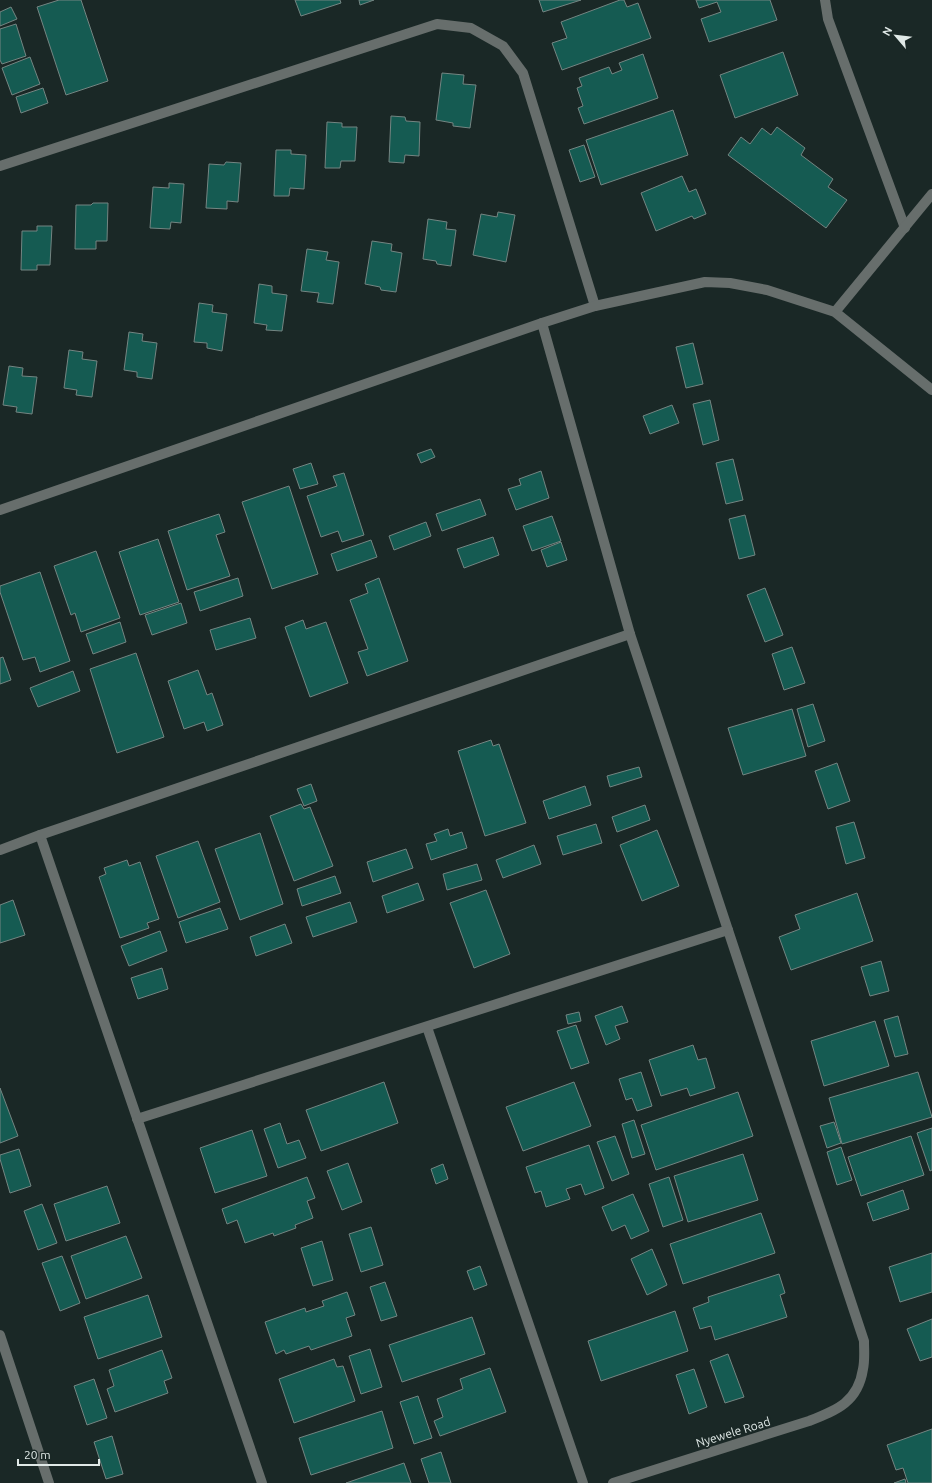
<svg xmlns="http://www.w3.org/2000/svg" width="932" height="1483" font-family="Ubuntu,sans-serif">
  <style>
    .building { fill: #155b52; stroke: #748582 }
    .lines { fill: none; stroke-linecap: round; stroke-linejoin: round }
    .minor { stroke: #676e6c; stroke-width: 10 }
    .labels { text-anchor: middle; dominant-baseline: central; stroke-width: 4; stroke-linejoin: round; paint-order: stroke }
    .street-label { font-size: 12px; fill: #e0e9e7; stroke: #1a2826 }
  </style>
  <rect width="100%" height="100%" fill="#1a2826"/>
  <g class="building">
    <path d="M59 0H81L108 81 66 95 37 7Z"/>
    <path d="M295 0H340L341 3 301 16Z"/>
    <path d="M359 0H374L360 5Z"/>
    <path d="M539 0H581L543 12Z"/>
    <path d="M620 0H624L627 7 638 3 651 38 562 70 552 43 567 38 561 22Z"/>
    <path d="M696 0H770L777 20 709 42 701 19 721 12 717 2 699 8Z"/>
    <path d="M11 7 17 19 0 26V12Z"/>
    <path d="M16 24 26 56 2 64 0 60V29Z"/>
    <path d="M783 52 798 95 735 118 720 75Z"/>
    <path d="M643 54 658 98 584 124 578 108 583 106 577 88 582 86 579 78 609 67 612 74 622 70 619 63Z"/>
    <path d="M30 57 40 84 12 95 2 68Z"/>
    <path d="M442 73 464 75 463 84 476 85 470 128 453 126V123L436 120Z"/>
    <path d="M43 88 48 103 21 113 16 97Z"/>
    <path d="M673 110 688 155 601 185 586 140Z"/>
    <path d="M391 116 405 117 406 121 420 122 419 156 405 155 404 163 389 162Z"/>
    <path d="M327 122 342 123V127H357L355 161H341L340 168H325Z"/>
    <path d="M777 127 805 148 801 155 833 179 828 187 847 200 826 228 728 155 741 137 750 144 762 128 771 135Z"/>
    <path d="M584 145 595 177 580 182 569 150Z"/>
    <path d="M276 150H291V154L306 155 304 189 290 188 289 196H274Z"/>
    <path d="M226 162 241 163 238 202 227 201V209L206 208 209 164 224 165Z"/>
    <path d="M682 176 689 192 696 189 706 214 694 219 692 216 656 231 641 193Z"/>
    <path d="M169 183 184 184 181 223 171 222 170 229 150 228 153 187 169 188Z"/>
    <path d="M93 203H108L107 241H96V249H75L76 205H91Z"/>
    <path d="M498 212 515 215 506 262 473 255 481 214 497 217Z"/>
    <path d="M428 219 447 222 446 229 456 230 451 266 437 264 436 261 423 259Z"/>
    <path d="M37 226H52L50 265H37V270H21L22 231H37Z"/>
    <path d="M372 241 392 244 391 251 402 253 396 292 381 290 380 287 365 284Z"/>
    <path d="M307 249 328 252 326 260 339 262 333 304 317 302 319 293 301 291Z"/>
    <path d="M259 284 272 286V293L287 295 282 331 266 330 267 325 254 323Z"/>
    <path d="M199 303 213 305 212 312 227 314 222 351 207 348V343L194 342Z"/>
    <path d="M129 332 143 334 142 341 157 343 152 379 137 377V372L124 370Z"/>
    <path d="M693 343 703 384 686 388 676 347Z"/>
    <path d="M69 350 83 352 82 359 97 361 92 397 76 395 77 390 64 388Z"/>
    <path d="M9 366 23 368 22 376 37 377 32 414 16 412 17 407 3 405Z"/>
    <path d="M710 400 719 440 703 445 693 404Z"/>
    <path d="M672 405 679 423 650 434 643 416Z"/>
    <path d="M431 449 435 457 421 463 417 454Z"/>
    <path d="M733 459 743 500 726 504 716 463Z"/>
    <path d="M311 463 318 484 300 489 293 469Z"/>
    <path d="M541 471 549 498 516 510 508 489 521 485 519 479Z"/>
    <path d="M344 473 364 535 342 542 338 531 321 537 307 496 337 486 333 476Z"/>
    <path d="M289 486 318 574 272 589 242 502Z"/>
    <path d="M480 499 486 515 442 531 436 514Z"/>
    <path d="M219 514 225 532 216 535 230 576 187 590 168 531Z"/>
    <path d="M745 515 755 555 739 559 729 519Z"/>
    <path d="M552 516 561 541 532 551 523 526Z"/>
    <path d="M426 522 431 536 394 550 389 536Z"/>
    <path d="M493 537 499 555 464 568 457 549Z"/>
    <path d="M158 539 179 602 140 615 119 552Z"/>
    <path d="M371 540 377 557 337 571 331 554Z"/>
    <path d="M561 542 567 560 547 567 541 550Z"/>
    <path d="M96 551 120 618 81 632 75 613 71 615 54 566Z"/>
    <path d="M40 572 70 661 40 672 35 657 23 660 0 592V586Z"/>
    <path d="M238 578 243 596 200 611 194 592Z"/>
    <path d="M379 578 408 661 367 676 358 652 368 649 350 600 368 593 365 584Z"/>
    <path d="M765 588 783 635 765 642 747 595Z"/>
    <path d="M181 603 187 623 152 635 145 615Z"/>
    <path d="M250 618 256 638 216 650 210 630Z"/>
    <path d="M303 620 306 629 326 622 348 683 310 697 285 627Z"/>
    <path d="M120 622 126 642 93 654 86 634Z"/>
    <path d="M792 647 805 683 784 690 772 654Z"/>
    <path d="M136 653 164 737 117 753 90 669Z"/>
    <path d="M3 657 11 680 0 684V658Z"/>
    <path d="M198 670 207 695 212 693 223 725 207 731 204 722 184 729 168 681Z"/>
    <path d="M73 671 80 691 38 707 30 688Z"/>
    <path d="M813 704 825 741 808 747 797 709Z"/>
    <path d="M792 709 806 756 743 775 728 728Z"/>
    <path d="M491 740 493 746 499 744 526 823 485 836 458 751Z"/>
    <path d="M837 763 850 801 828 809 815 771Z"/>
    <path d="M639 767 642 777 610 787 607 776Z"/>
    <path d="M311 784 317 801 304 806 297 789Z"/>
    <path d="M585 786 591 805 549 819 543 801Z"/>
    <path d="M301 804 304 809 310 807 333 866 294 881 270 816Z"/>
    <path d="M645 805 650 820 617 832 612 817Z"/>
    <path d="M854 822 865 858 846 864 836 827Z"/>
    <path d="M596 824 602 843 563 855 557 836Z"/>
    <path d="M448 829 450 836 462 832 467 848 431 860 426 844 437 841 434 834Z"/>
    <path d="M657 830 679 886 642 901 620 845Z"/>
    <path d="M260 833 283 904 240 920 215 849Z"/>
    <path d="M198 841 220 902 178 918 156 856Z"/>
    <path d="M534 845 541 864 503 878 496 860Z"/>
    <path d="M406 849 413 868 373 882 367 862Z"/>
    <path d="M127 860 129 866 140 862 159 919 147 923 149 928 120 938 99 877 106 874 104 868Z"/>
    <path d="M477 864 482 880 447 890 443 874Z"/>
    <path d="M335 876 341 893 302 906 297 889Z"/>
    <path d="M418 883 424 900 387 913 382 896Z"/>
    <path d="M486 890 510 954 474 968 450 903Z"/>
    <path d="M857 893 873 941 791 970 779 937 800 929 795 915Z"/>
    <path d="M13 900 25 935 0 943V905Z"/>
    <path d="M350 902 357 922 313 937 306 917Z"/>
    <path d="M220 908 228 929 186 943 179 922Z"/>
    <path d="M285 924 292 943 256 956 250 937Z"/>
    <path d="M160 931 167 951 129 966 121 946Z"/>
    <path d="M881 961 889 991 870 996 861 967Z"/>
    <path d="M162 968 168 989 138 999 131 978Z"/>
    <path d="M622 1006 628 1022 615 1026 620 1039 606 1045 595 1016Z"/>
    <path d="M579 1012 581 1021 568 1024 566 1015Z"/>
    <path d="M898 1016 908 1054 895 1057 884 1020Z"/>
    <path d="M875 1021 889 1066 824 1086 811 1041Z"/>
    <path d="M576 1025 589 1063 571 1069 557 1031Z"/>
    <path d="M693 1045 698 1060 706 1058 715 1088 690 1096 687 1088 661 1096 649 1060Z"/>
    <path d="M641 1072 652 1106 637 1111 632 1098 626 1100 619 1079Z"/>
    <path d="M918 1072 932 1117 842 1144 829 1098Z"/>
    <path d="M384 1082 398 1123 321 1151 306 1110Z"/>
    <path d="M574 1082 591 1126 523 1151 506 1107Z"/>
    <path d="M0 1088 18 1136 0 1143Z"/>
    <path d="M738 1092 753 1136 656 1170 641 1125Z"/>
    <path d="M634 1120 645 1154 632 1158 622 1124Z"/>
    <path d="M834 1122 841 1143 827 1148 820 1126Z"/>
    <path d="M280 1123 287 1144 299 1140 306 1158 278 1168 264 1129Z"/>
    <path d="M932 1128V1170L930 1171 917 1133Z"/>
    <path d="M252 1130 267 1176 215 1193 200 1148Z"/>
    <path d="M615 1136 629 1174 612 1181 597 1142Z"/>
    <path d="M911 1136 924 1175 861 1196 848 1157Z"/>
    <path d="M589 1145 604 1188 585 1195 581 1184 566 1189 570 1199 546 1207 541 1191 535 1193 526 1167Z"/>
    <path d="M841 1147 852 1180 837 1185 827 1152Z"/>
    <path d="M19 1149 31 1186 10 1193 0 1159V1155Z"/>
    <path d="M743 1154 758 1200 688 1222 674 1176Z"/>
    <path d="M348 1163 362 1202 342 1210 327 1171Z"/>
    <path d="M443 1164 448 1179 436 1184 431 1169Z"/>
    <path d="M307 1177 315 1198 307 1201 313 1218 295 1225 296 1228 274 1236 273 1233 245 1243 237 1220 227 1224 222 1209Z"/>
    <path d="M669 1177 683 1220 663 1227 649 1184Z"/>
    <path d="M107 1186 120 1223 66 1241 54 1204Z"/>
    <path d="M903 1190 909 1209 873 1221 867 1203Z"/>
    <path d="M633 1194 649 1231 631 1239 625 1225 612 1231 602 1207Z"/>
    <path d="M42 1204 57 1243 38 1250 24 1211Z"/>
    <path d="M761 1213 775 1253 683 1284 670 1244Z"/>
    <path d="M371 1227 383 1265 361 1272 349 1234Z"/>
    <path d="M126 1236 142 1278 86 1299 71 1256Z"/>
    <path d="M322 1241 333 1280 313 1286 301 1248Z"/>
    <path d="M652 1249 667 1285 647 1295 631 1259Z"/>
    <path d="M932 1253V1292L900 1302 889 1267Z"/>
    <path d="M62 1256 80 1303 60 1311 42 1263Z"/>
    <path d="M480 1266 487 1285 474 1290 467 1271Z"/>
    <path d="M779 1274 785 1293 780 1295 787 1317 715 1340 711 1326 700 1329 693 1308 709 1302 708 1297Z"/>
    <path d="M385 1282 397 1316 381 1321 370 1287Z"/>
    <path d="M347 1292 355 1315 346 1318 352 1336 311 1350 309 1346 286 1354 284 1350 276 1354 265 1322 305 1308 306 1312 324 1306 322 1301Z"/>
    <path d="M148 1295 162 1337 98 1359 84 1317Z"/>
    <path d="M675 1311 688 1351 601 1381 588 1341Z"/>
    <path d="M472 1317 485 1354 402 1382 389 1345Z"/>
    <path d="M932 1319V1357L920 1361 907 1329Z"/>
    <path d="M370 1349 382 1387 361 1394 349 1356Z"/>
    <path d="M162 1350 172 1378 164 1381 168 1393 115 1412 107 1389 114 1386 109 1370Z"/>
    <path d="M728 1354 744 1397 725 1403 710 1361Z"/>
    <path d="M334 1359 337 1367 343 1366 355 1401 294 1423 279 1379Z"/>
    <path d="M490 1368 506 1412 440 1436 434 1421 443 1417 437 1399 463 1389 460 1379Z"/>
    <path d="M694 1369 707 1407 689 1414 676 1375Z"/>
    <path d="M94 1379 107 1418 87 1425 74 1386Z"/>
    <path d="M418 1396 432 1438 414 1444 400 1402Z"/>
    <path d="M382 1411 393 1448 311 1475 299 1438Z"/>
    <path d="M932 1429V1483H908L903 1468 896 1470 887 1445Z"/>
    <path d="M112 1436 123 1474 106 1479 94 1442Z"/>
    <path d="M441 1452 451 1483H429L421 1459Z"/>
    <path d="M404 1463 411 1483H346Z"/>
    <path d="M905 1479 906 1483H894Z"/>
  </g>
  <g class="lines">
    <g class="minor">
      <path d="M825 0 828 19 905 228"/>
      <path d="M0 166 437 24 471 28 503 46 523 73 595 306"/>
      <path d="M835 312 932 194"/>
      <path d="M542 323 630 634 864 1341C864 1350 865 1360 863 1369 858 1402 837 1410 809 1421L613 1483"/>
      <path d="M0 510 542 323 595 306 705 282 730 283 767 290 835 312 932 390"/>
      <path d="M40 835 262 1483"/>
      <path d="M0 850 40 835 630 634"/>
      <path d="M427 1027 583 1483"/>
      <path d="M137 1119 728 930"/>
      <path d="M0 1335 49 1483"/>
    </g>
  </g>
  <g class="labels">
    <g class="street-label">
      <text transform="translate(733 1432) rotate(-17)">Nyewele Road</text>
    </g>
  </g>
  <g transform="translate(896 36) rotate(298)" stroke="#1a2826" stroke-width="3" paint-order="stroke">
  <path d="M0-3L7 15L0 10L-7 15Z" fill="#e0e9e7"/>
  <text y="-6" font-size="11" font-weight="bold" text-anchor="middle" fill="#e0e9e7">N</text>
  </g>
  <path d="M18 1459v6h81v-6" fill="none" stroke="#e0e9e7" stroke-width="2"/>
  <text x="24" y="1459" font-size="12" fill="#e0e9e7" stroke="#1a2826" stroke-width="3" paint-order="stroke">20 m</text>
</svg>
